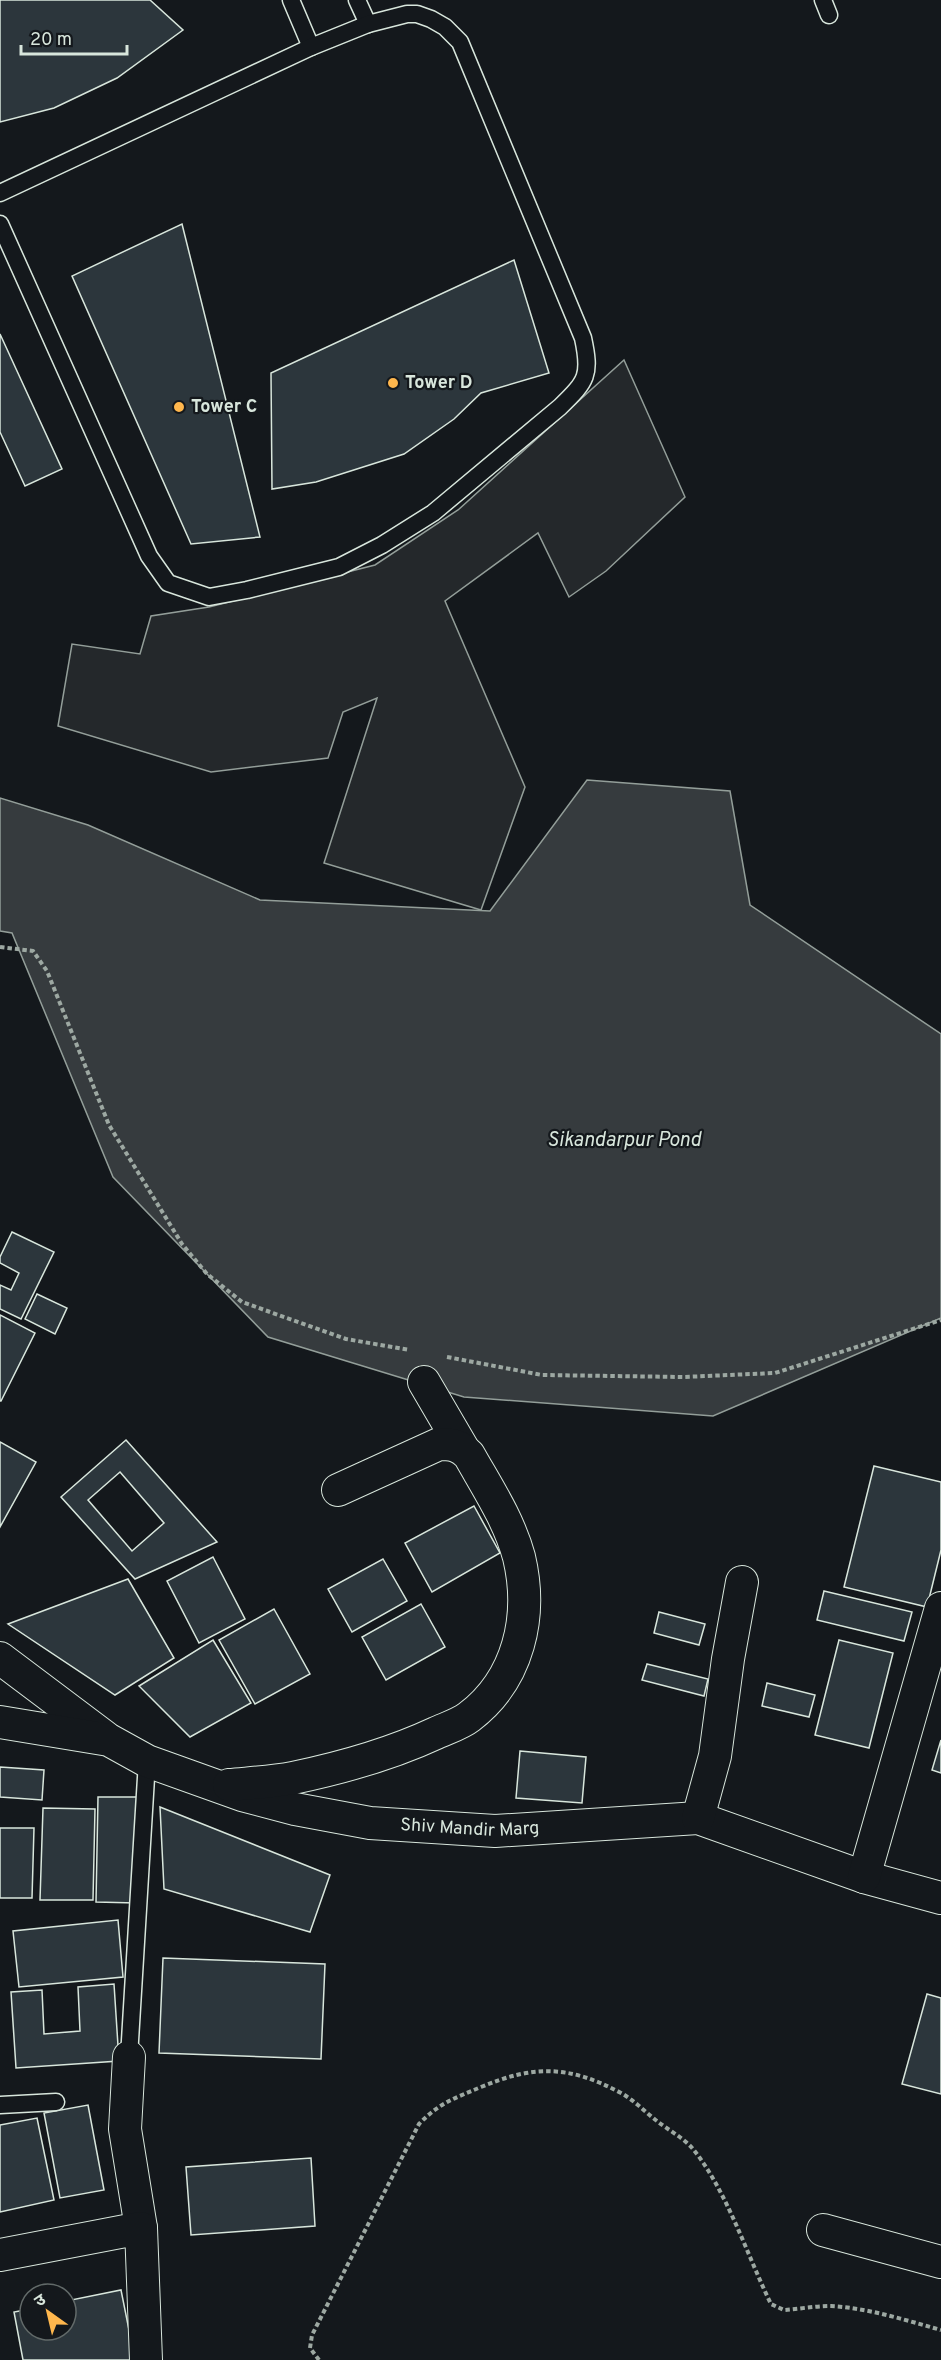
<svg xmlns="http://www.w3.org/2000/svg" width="941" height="2360" font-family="Overpass,'Noto Sans Devanagari',sans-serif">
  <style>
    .parking { fill: #24282b; stroke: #939e99; stroke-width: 1.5 }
    .water { fill: #363b3e; stroke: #939e99; stroke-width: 1.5 }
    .building { fill: #2c363c; stroke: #d8e6dc; stroke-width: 1.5; fill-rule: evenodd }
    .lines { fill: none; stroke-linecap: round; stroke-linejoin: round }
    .lane-casing { stroke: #d8e6dc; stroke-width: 19 }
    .street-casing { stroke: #d8e6dc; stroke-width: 34 }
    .path { stroke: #9da8a2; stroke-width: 4; stroke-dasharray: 4.5 3; stroke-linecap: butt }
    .lane { stroke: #14181c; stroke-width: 16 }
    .street { stroke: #14181c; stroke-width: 32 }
    .poi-dot { fill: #ffb74d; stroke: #14181c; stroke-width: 2 }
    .labels { text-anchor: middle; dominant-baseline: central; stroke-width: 4.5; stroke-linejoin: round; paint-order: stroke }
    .poi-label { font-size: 18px; font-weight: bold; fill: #d8e6dc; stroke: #14181c; text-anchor: start }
    .street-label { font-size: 18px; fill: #d8e6dc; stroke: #14181c }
    .water-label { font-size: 20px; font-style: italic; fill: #d8e6dc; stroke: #14181c }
  </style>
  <rect width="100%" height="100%" fill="#14181c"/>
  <path class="parking" d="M624 360 685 497 606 571 569 597 538 533 445 601 525 787 481 910 324 863 377 698 343 712 328 758 211 772 58 726 72 644 140 654 151 616 209 607 375 565 458 510Z"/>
  <path class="water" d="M587 780 730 791 750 905 941 1034V1318L713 1416 464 1397 268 1337 113 1177 12 933 0 931V798L88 825 260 900 490 911Z"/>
  <g class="building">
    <path d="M0 0H150L183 30 117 78 54 108 0 122Z"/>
    <path d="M182 224 260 537 191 544 72 276Z"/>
    <path d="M514 260 549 373 481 393 454 419 404 454 316 482 272 489 271 373Z"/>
    <path d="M0 334 62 469 25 486 0 432Z"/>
    <path d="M12 1232 54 1252 21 1319 0 1309V1285L11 1290 19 1273 0 1263V1257Z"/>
    <path d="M37 1294 67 1308 55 1334 25 1319Z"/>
    <path d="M0 1315 35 1333 1 1401H0Z"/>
    <path d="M126 1440 217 1542 135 1579 61 1497ZM120 1472 164 1523 132 1551 88 1500Z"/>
    <path d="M0 1442 36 1462 0 1527Z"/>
    <path d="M874 1466 941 1482V1550L927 1607 844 1587Z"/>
    <path d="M474 1506 500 1553 432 1592 405 1543Z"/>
    <path d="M213 1557 245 1619 199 1643 167 1581Z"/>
    <path d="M383 1559 407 1601 352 1632 328 1589Z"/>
    <path d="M128 1579 174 1658 115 1695 8 1624Z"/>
    <path d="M824 1591 912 1612 904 1641 817 1620Z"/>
    <path d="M421 1604 445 1647 386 1680 362 1637Z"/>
    <path d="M274 1609 310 1674 255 1704 219 1640Z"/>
    <path d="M659 1612 705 1624 699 1645 654 1633Z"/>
    <path d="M213 1640 251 1703 190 1737 139 1686Z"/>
    <path d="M839 1640 893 1653 869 1748 815 1735Z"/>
    <path d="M647 1664 708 1679 704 1696 642 1680Z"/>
    <path d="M767 1683 815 1695 809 1717 762 1706Z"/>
    <path d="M941 1740V1773L932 1770Z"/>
    <path d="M520 1751 586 1757 582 1803 516 1798Z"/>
    <path d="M0 1767 44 1770 42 1800 0 1797Z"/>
    <path d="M98 1797H138L136 1903 96 1902Z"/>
    <path d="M160 1807 330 1875 310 1932 164 1889Z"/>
    <path d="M43 1808 95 1809 93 1900H40Z"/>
    <path d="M0 1828H34L32 1898H0Z"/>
    <path d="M118 1920 123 1977 19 1987 13 1931Z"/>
    <path d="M163 1958 325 1964 321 2059 159 2053Z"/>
    <path d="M114 1984 119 2061 16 2068 11 1992 42 1990 44 2034 80 2031 78 1987Z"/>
    <path d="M927 1994 941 1998V2094L902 2084Z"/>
    <path d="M88 2105 104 2190 60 2198 44 2113Z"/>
    <path d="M37 2118 54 2200 0 2212V2125Z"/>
    <path d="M311 2158 315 2226 191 2235 186 2167Z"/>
    <path d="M121 2290 135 2360H23L14 2312 30 2309V2330H66V2301Z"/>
  </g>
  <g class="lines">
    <defs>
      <g id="lane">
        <path d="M291 0 311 47"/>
        <path d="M357 0 368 24"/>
        <path d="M823 0 829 15"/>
        <path d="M0 193 311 47 368 24 407 14H417L431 19 445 27 460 42 583 338C591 375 587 381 560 407L433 513 382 545 339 567 247 590 209 597 168 583 149 556 0 224"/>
        <path d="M129 2057 147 1761"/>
        <path d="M0 2105 56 2102"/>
      </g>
      <g id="street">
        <path d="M424 1382 462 1447"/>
        <path d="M0 1658 105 1737"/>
        <path id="s1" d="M0 1722 109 1740 147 1761 242 1795 295 1809 370 1823 495 1831 698 1818 864 1877 941 1898"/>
        <path d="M229 1785C250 1783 272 1782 293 1778 341 1768 391 1754 436 1733 447 1728 460 1724 469 1717 519 1679 533 1616 519 1557 509 1520 487 1487 469 1455 459 1445 452 1444 439 1444L338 1490"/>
        <path d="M698 1818 715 1756 728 1659 742 1582"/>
        <path d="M864 1877 941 1608"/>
        <path d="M129 2057 125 2129 141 2228"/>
        <path d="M823 2230 941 2262"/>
        <path d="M0 2255 141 2228 146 2360"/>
      </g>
    </defs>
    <use href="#lane" class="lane-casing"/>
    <use href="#street" class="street-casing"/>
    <g class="path">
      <path d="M0 947 33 951 47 971 109 1125 182 1244 207 1274 242 1302 346 1339 410 1350"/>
      <path d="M447 1357 542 1375 683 1377 775 1373 941 1320"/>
      <path d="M319 2360 310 2348 312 2335 419 2124C439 2103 455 2098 481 2087 534 2065 569 2065 621 2093 634 2100 645 2112 657 2121 668 2130 684 2138 693 2149 727 2191 747 2255 771 2304L784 2310C799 2309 815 2306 831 2306 868 2308 905 2320 941 2330"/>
    </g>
    <use href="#lane" class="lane"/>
    <use href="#street" class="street"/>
  </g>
  <g class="poi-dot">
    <circle cx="393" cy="383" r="6"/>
    <circle cx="179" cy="407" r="6"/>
  </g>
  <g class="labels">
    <g class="poi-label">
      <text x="405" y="383">Tower D</text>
      <text x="191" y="407">Tower C</text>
    </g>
    <g class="street-label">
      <text stroke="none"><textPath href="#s1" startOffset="486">Shiv Mandir Marg</textPath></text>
    </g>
    <g class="water-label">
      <text x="624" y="1141">Sikandarpur Pond</text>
    </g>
  </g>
  <g transform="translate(48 2312) rotate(326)"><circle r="28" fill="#14181c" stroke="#626a69" stroke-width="1.5"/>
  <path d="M0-4.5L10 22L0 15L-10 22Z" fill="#ffb74d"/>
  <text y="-9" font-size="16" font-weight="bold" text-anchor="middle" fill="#d8e6dc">उ</text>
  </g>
  <path d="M21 45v9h106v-9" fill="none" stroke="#d8e6dc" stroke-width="3"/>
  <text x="30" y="45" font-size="18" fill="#d8e6dc" stroke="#14181c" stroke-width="4.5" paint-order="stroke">20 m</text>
</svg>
